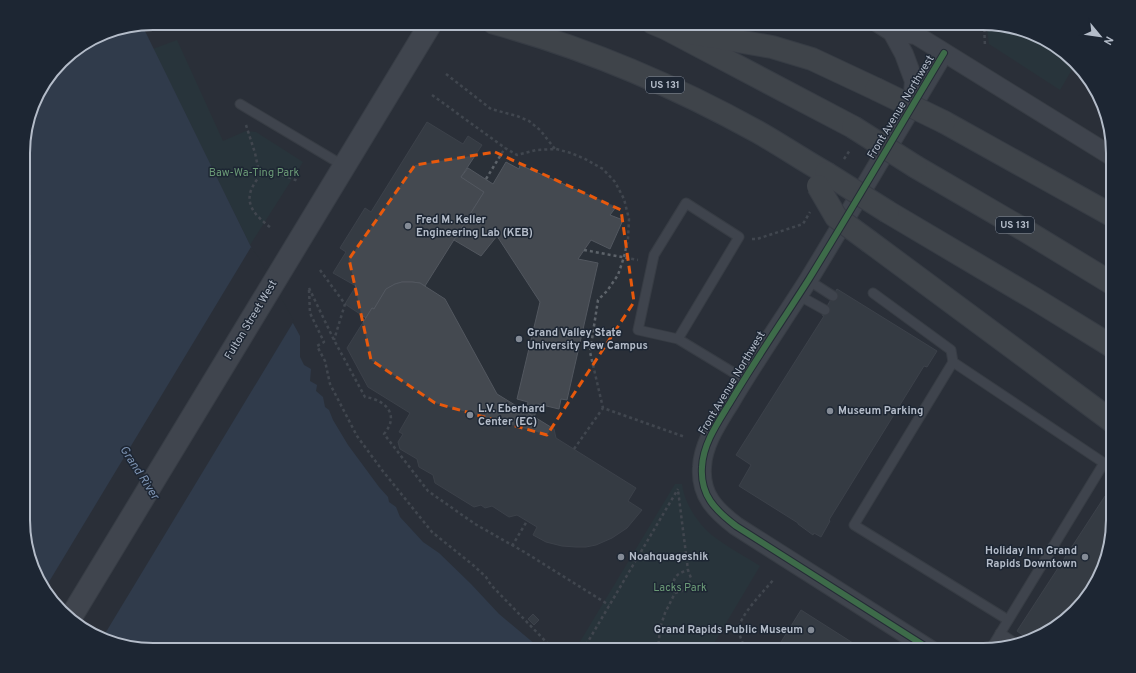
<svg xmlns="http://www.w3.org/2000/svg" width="1136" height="673" font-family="Overpass,sans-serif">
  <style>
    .green { fill: #273a3e }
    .water { fill: #384963 }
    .pier { fill: #2a3038 }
    .building { fill: #444950; stroke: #52575f }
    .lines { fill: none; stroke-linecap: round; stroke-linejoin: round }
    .service-casing { stroke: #484c53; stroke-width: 11 }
    .minor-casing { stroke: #484c53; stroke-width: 20 }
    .primary-casing { stroke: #484c55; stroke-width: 24 }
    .motorway-casing { stroke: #474c53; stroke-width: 24 }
    .path { stroke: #5d636a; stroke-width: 2.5; stroke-dasharray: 3 3; stroke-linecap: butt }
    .service { stroke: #5a5e66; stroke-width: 9 }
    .minor { stroke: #5a5e66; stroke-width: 18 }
    .primary { stroke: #5c6168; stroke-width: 22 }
    .motorway { stroke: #5a5d60; stroke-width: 22 }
    .motorway-bridge-casing { stroke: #474c53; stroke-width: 24; stroke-linecap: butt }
    .motorway-bridge { stroke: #5a5d60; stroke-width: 22 }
    .cycleway-casing { stroke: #1d2633; stroke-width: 8 }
    .cycleway { stroke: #56b35d; stroke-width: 6 }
    .marked { fill: none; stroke: #e8590c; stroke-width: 3; stroke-dasharray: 8 5; stroke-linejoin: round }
    .poi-dot { fill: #848b96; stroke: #1d2633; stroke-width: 1.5 }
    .labels { text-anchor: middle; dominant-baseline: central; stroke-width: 3; stroke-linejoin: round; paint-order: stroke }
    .shield { fill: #1d2633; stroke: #878f9c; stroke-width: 1 }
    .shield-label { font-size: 10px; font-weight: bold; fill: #b4bcc9 }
    .street-label { font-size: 11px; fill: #b4bcc9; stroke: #1d2633 }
    .park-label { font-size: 11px; fill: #6b9a76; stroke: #1d2633 }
    .poi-label { font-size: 11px; font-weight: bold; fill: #b4bcc9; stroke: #1d2633; text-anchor: start }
    .water-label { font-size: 12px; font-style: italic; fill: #7c92b1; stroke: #1d2633 }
    .rim { fill: none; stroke: #b4bcc9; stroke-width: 2 }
  </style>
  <rect width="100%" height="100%" fill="#2a3038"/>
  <g class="green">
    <path d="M990 25 1048 40 1065 57V58L1074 66 1060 90 989 44 987 29Z"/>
    <path d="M177 40 223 141 246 131 256 132 303 162 250 245 153 49Z"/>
    <path d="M675 484H682C684 503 698 524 713 536 727 547 746 557 760 566L710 650H575Z"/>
  </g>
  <path class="water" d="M142 25 250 245 300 336V357L304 365 311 369 310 381 317 385 316 391 323 397 325 407 329 410 333 420 348 445 379 487 388 497 389 502 396 507 400 517 423 542 439 553 471 584 499 614 536 645 537 650H152L88 633 45 592 24 537V136L36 95 67 55 103 33Z"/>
  <path class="pier" d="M251 247 259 258 294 321 103 637 88 633 45 592 44 590Z"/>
  <g class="building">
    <path d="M427 122 463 144 468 136 482 145 461 177 484 192 425 286 420 283 412 282H402L395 284 386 289 374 309 372 308 366 318 345 304 356 286 333 273 346 252 340 248 365 208 371 212Z"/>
    <path d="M506 162 519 169 520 165 616 207 610 215 623 220 610 249 591 240 578 259 598 263 567 400 561 399 559 409 538 404 534 418 526 412 528 402 517 399 540 302 497 236 481 256 454 240 484 192 461 177 468 168 493 184Z"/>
    <path d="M402 282H412L420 283 445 299 497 394 554 429 556 438 636 488 628 501 642 510 627 528 612 538 596 545 586 547H576L562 546 546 542 533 535 537 527 517 515 509 517 492 506 485 508 481 505 474 507 435 483 433 475 419 467 417 459 400 449 398 442 403 434 399 432 410 413 368 387 347 348 372 308 374 309 386 289 395 284Z"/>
    <path d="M837 289 937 351 927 367 924 366 829 520 830 521 821 537 814 533 813 535 798 524V523L739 486 751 465 736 455 824 316 822 315Z"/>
    <path d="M1105 496 1113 501V529L1096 585 1048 633 1028 639 1017 631Z"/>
    <path d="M801 610 864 650H776Z"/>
    <path d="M533 614 539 620 534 625 528 619Z"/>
  </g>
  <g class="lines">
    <defs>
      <g id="service">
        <path d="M897 30 912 23"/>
        <path d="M240 104 344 166"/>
        <path d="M808 280 833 296"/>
        <path d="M873 293 951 350 953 362 1104 463 1113 471"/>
        <path d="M798 295 825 310"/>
        <path d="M678 339 739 237 686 203 654 255 638 330 678 339 744 379"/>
        <path d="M953 362 854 525 1008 620"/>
        <path d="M1000 633 1015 643"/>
        <path d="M990 650 1104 463"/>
      </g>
      <g id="minor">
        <path d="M878 23 892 32 916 35 1113 157"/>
        <path d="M892 32 904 54 914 81 912 105"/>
        <path d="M931 650 736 526C715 510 700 495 702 467 703 443 719 421 731 401 756 359 783 320 809 279 855 204 899 128 944 53"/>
      </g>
      <path id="primary" d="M71 617 431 23"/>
      <g id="motorway">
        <path d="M494 23C586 48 675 86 758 132 781 145 803 160 826 173"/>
        <path d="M653 23 665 28 853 127"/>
        <path d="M685 32 772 47 812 59 876 89"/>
        <path d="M944 122 1113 216"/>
        <path d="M916 167 1021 228 1113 284"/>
        <path d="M888 212 1035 299 1113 347"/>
        <path d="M870 242 1113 422"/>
      </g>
    </defs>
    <use href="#service" class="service-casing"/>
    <use href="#minor" class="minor-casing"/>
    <use href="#primary" class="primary-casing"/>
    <use href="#motorway" class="motorway-casing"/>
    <g class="path">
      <path d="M984 23 985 47"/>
      <path d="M446 74 491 109 517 116 529 121 540 130 555 149"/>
      <path d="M432 95 505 148 517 155 536 150 556 149 571 153 585 159 603 169 615 182 624 199 629 219 628 239 624 257 618 275 607 291 598 300 590 352 603 408"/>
      <path d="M246 125 255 153 258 167 261 176"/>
      <path d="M844 159 850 150"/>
      <path d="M486 179 505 148"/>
      <path d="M270 227C257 217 244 205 252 188 254 184 257 178 261 176 272 170 288 177 298 181"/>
      <path d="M752 239H757L803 224 810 212"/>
      <path d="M584 250 638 260"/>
      <path d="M320 270 345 304 334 340"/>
      <path d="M309 288 334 340 365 397C386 400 400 415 384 434L428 491 475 524 526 553 609 605"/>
      <path d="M309 290 310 313 324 342 317 346 325 361 330 384 357 436 382 470 432 532 473 565 486 577 491 585 554 650"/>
      <path d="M574 449 603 408 685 437"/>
      <path d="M512 546 527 521"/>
      <path d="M675 593C671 579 675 574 688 570"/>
      <path d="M583 650 678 489"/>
      <path d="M658 650 660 628 665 613 675 593C685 590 687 588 691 578L688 570 678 490"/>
      <path d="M744 650C744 642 738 636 739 628 740 615 765 590 774 579"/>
    </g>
    <use href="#service" class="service"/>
    <use href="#minor" class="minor"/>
    <use href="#primary" class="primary"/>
    <use href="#motorway" class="motorway"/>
    <defs>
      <g id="motorway-bridge">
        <path d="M876 89 944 122"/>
        <path d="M853 127 916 167"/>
        <path d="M826 173 888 212"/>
        <path d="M818 186 836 217 870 242"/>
      </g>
    </defs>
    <use href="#motorway-bridge" class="motorway-bridge-casing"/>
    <use href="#motorway-bridge" class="motorway-bridge"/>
    <defs>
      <path id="cycleway" d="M931 650 736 526C715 510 700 495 702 467 703 443 719 421 731 401 756 359 783 320 809 279 855 204 899 128 944 53"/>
    </defs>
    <use href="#cycleway" class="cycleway-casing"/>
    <use href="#cycleway" class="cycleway"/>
  </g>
  <path d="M0 0H1136V673H0ZM495 152 621 210 634 302 547 435 435 403 371 360 349 259 415 165Z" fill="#2a3038" fill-opacity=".55" fill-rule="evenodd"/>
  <path class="marked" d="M495 152 621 210 634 302 547 435 435 403 371 360 349 259 415 165Z"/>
  <g class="poi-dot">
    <circle cx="408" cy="226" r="4"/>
    <circle cx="519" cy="339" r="4"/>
    <circle cx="830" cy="411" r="4"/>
    <circle cx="470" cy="415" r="4"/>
    <circle cx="621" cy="557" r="4"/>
    <circle cx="1085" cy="557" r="4"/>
    <circle cx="811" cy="630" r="4"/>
  </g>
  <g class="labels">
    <g class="shield">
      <rect x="646" y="77" width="38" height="16" rx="3"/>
      <rect x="996" y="217" width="38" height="16" rx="3"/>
    </g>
    <g class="shield-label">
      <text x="665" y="85">US 131</text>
      <text x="1015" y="225">US 131</text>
    </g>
    <g class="street-label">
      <text transform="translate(901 107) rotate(-59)">Front Avenue Northwest</text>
      <text transform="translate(251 320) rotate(-59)">Fulton Street West</text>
      <text transform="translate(732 383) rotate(-59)">Front Avenue Northwest</text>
    </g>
    <g class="park-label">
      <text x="254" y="173">Baw-Wa-Ting Park</text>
      <text x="680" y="588">Lacks Park</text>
    </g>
    <g class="poi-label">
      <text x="416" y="220">Fred M. Keller<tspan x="416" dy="13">Engineering Lab (KEB)</tspan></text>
      <text x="527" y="333">Grand Valley State<tspan x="527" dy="13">University Pew Campus</tspan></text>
      <text x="478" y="409">L.V. Eberhard<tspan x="478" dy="13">Center (EC)</tspan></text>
      <text x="838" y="411">Museum Parking</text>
      <text x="1077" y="551" text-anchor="end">Holiday Inn Grand<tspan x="1077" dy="13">Rapids Downtown</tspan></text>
      <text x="629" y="557">Noahquageshik</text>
      <text x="803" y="630" text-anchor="end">Grand Rapids Public Museum</text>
    </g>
    <g class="water-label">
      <text transform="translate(139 473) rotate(57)">Grand River</text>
    </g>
  </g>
  <path d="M0 0H1136V673H0ZM153 30H983A123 123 0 0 1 1106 153V520A123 123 0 0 1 983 643H153A123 123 0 0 1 30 520V153A123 123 0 0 1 153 30Z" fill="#1d2633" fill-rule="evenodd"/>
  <path class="rim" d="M153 30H983A123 123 0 0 1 1106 153V520A123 123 0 0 1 983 643H153A123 123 0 0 1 30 520V153A123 123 0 0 1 153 30Z"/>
  <g transform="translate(1100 36) rotate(119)" stroke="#1d2633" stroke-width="3" paint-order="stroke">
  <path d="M0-3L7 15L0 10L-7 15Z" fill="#b4bcc9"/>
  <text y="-6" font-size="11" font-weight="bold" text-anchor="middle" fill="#b4bcc9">N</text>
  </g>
</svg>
